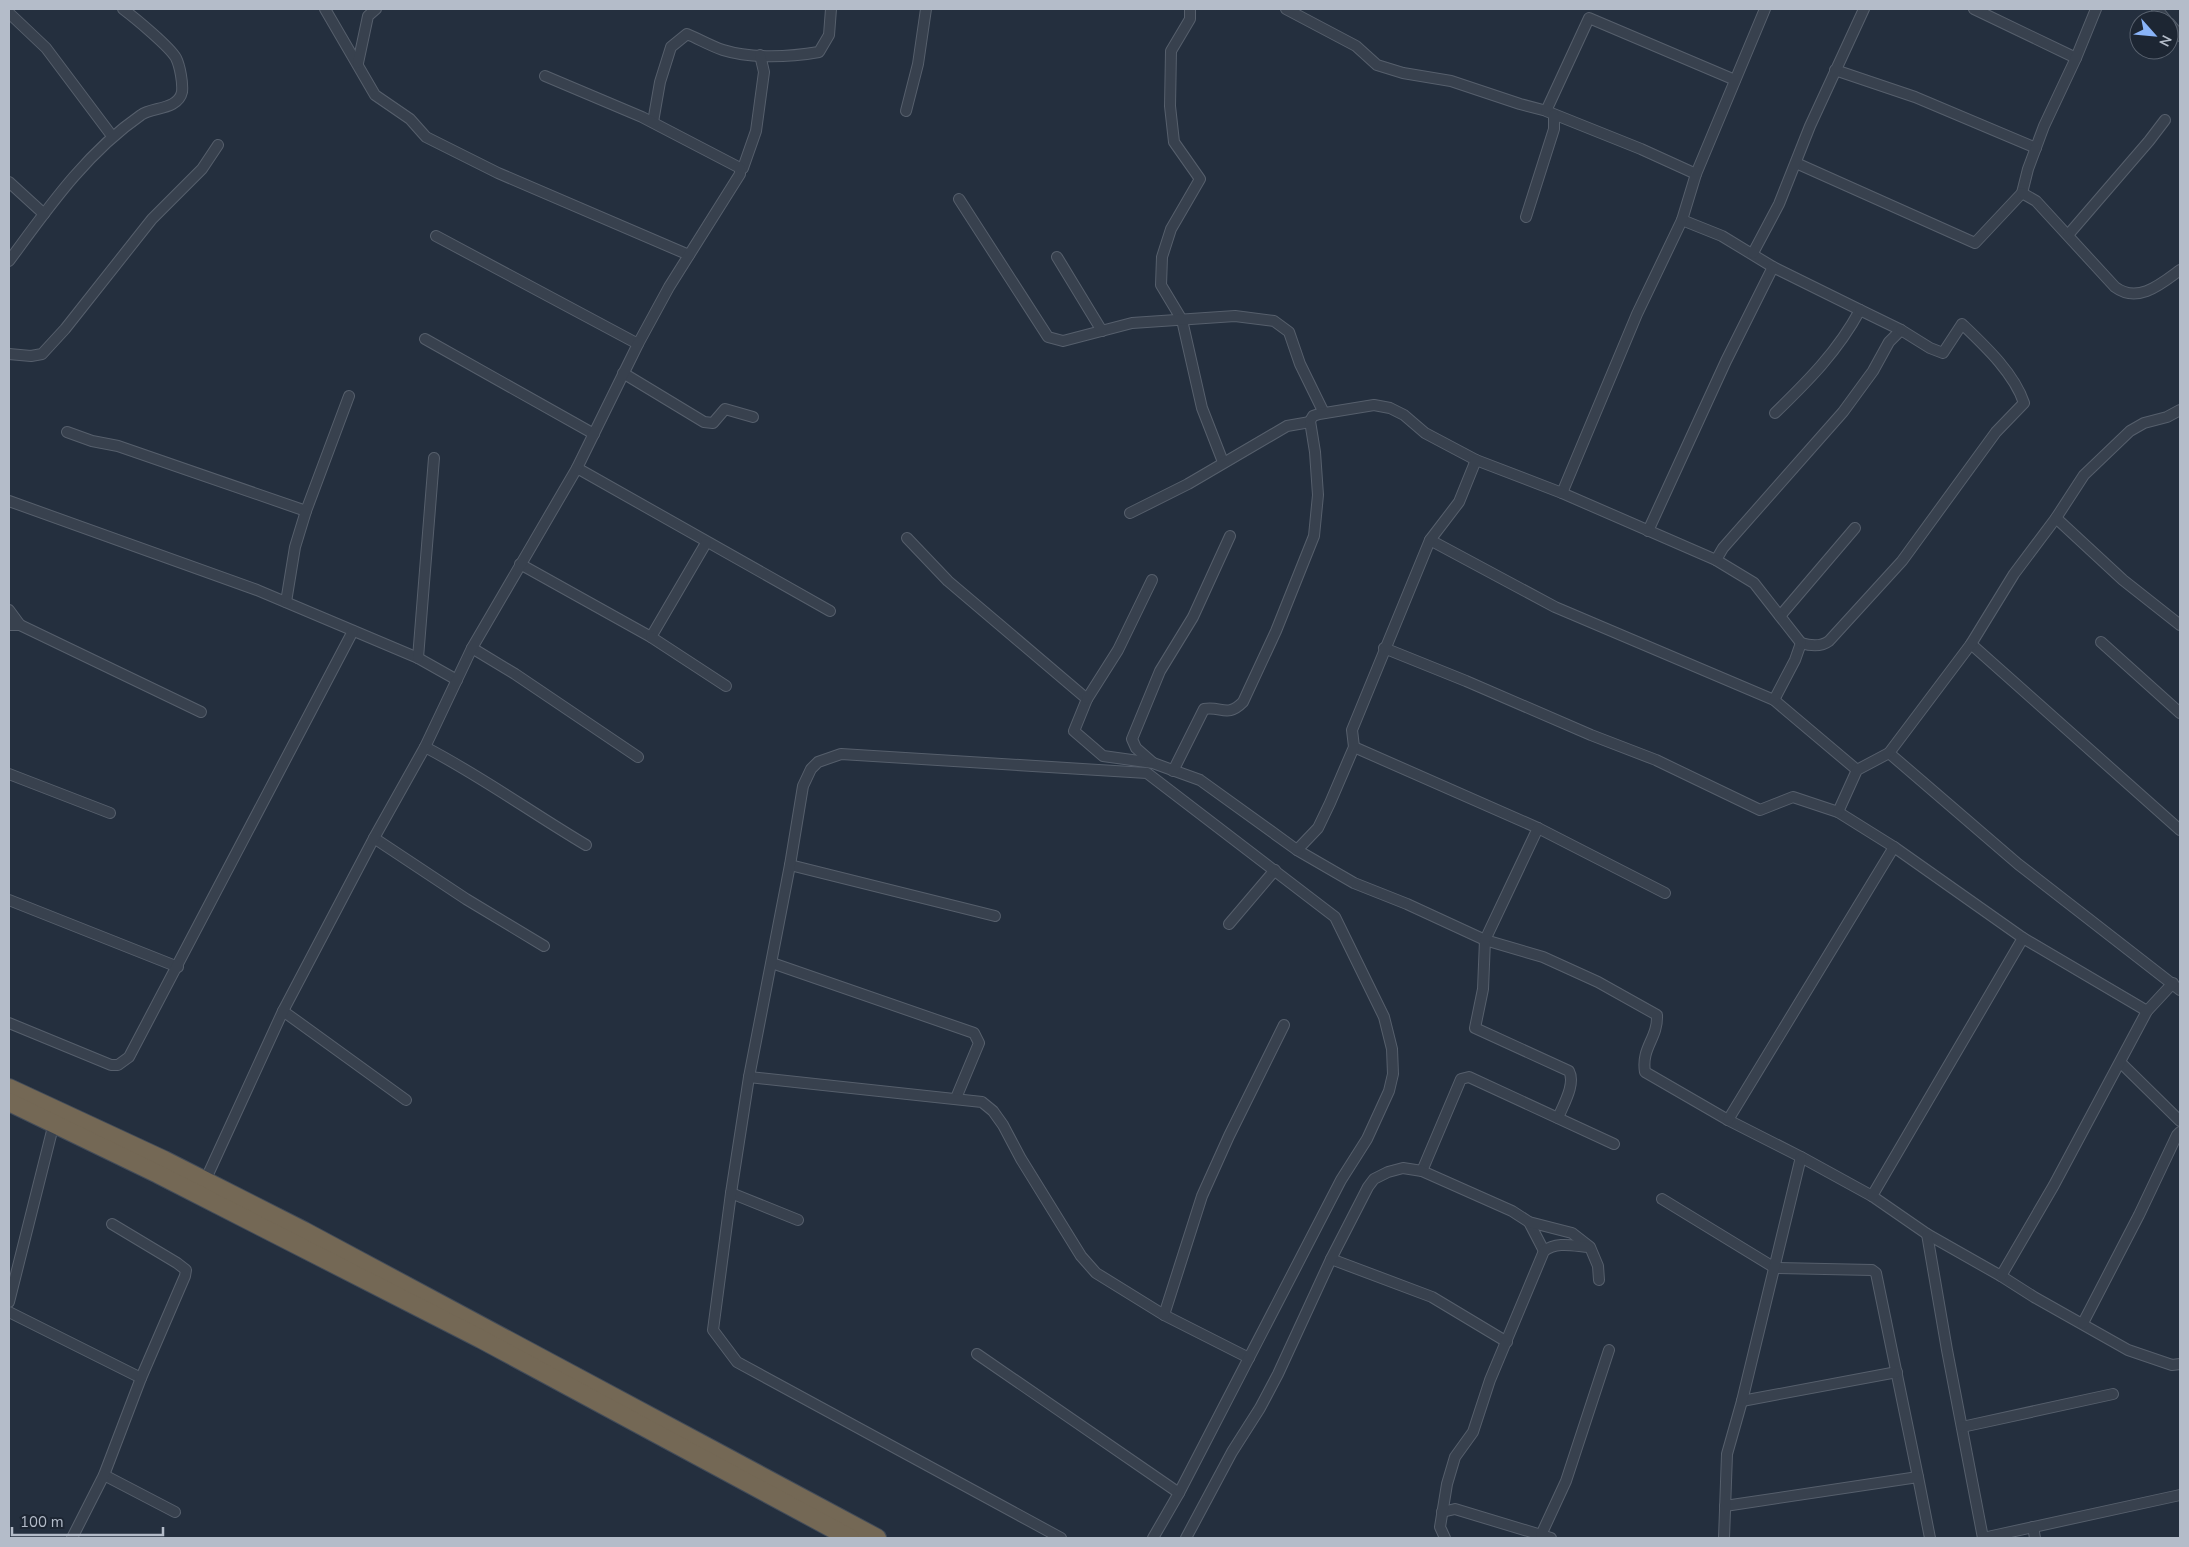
<svg xmlns="http://www.w3.org/2000/svg" width="2189" height="1547" font-family="'Nunito Sans',sans-serif">
  <style>
    .lines { fill: none; stroke-linecap: round; stroke-linejoin: round }
    .street-casing { stroke: #565f6c; stroke-width: 12 }
    .highway-casing { stroke: #434c59; stroke-width: 20 }
    .street { stroke: #38414e; stroke-width: 10 }
    .highway { stroke: #746855; stroke-width: 18 }
  </style>
  <rect width="100%" height="100%" fill="#242f3e"/>
  <g class="lines">
    <defs>
      <g id="street">
        <path d="M325 9 375 95 410 119 426 137 498 173 689 255"/>
        <path d="M1190 9V19L1171 51 1170 106 1174 142 1200 179 1171 229 1162 257 1161 285 1182 320 1202 408 1223 462"/>
        <path d="M1286 9 1356 46 1377 65 1403 73 1451 81 1520 104 1543 110"/>
        <path d="M1974 9 2076 58"/>
        <path d="M2157 9 2166 20"/>
        <path d="M9 13 46 48 112 136"/>
        <path d="M2169 23 2180 36"/>
        <path d="M358 63 368 16 376 9"/>
        <path d="M1835 70 1915 97 2036 148"/>
        <path d="M906 111 918 64 926 9"/>
        <path d="M653 122 660 82 671 47 687 34C699 39 711 46 723 50 752 59 790 57 819 52L829 35 831 9"/>
        <path d="M1796 163 1975 243 2022 193 2028 169 2044 126 2076 58 2096 9"/>
        <path d="M740 168H743L756 131 764 72 760 55"/>
        <path d="M1696 174 1641 149 1546 111 1589 18 1735 80"/>
        <path d="M9 182 44 214"/>
        <path d="M2022 193 2036 201 2115 287C2138 304 2161 284 2180 270"/>
        <path d="M959 199 1048 337 1063 341 1132 323 1235 316 1274 321 1289 332 1300 364 1324 413"/>
        <path d="M1526 217 1554 129V115"/>
        <path d="M1682 220 1722 236 1773 267 1860 310C1838 351 1808 381 1775 413"/>
        <path d="M2068 235 2149 141 2165 120"/>
        <path d="M436 236 638 344"/>
        <path d="M1753 253 1779 204 1810 126 1864 9"/>
        <path d="M1057 257 1102 331"/>
        <path d="M9 261C48 208 86 153 141 115 152 107 178 110 182 92 183 83 180 66 176 58 170 47 135 18 123 9"/>
        <path d="M425 339 594 434"/>
        <path d="M9 354 31 356 42 354 65 329 152 219 202 169 218 145"/>
        <path d="M623 373 704 422 713 423 725 409 753 417"/>
        <path d="M67 432 92 441 118 446 306 511"/>
        <path d="M577 468 830 611"/>
        <path d="M1562 493 1637 314 1682 220 1696 174 1765 9"/>
        <path d="M9 501 257 590 418 658 457 680"/>
        <path d="M1130 513 1188 484 1287 426 1310 422"/>
        <path d="M2056 518 2123 580 2180 625"/>
        <path d="M1648 531 1726 361 1773 267"/>
        <path d="M907 538 948 581 1087 699 1074 731 1103 756 1153 763 1200 780 1297 850 1354 883 1407 904 1485 940 1543 957 1598 982 1657 1015C1658 1039 1641 1047 1645 1072L1728 1120 1801 1157 1872 1196 1927 1234 2001 1276 2034 1297 2128 1350 2172 1365 2180 1364"/>
        <path d="M1430 540 1555 607 1774 700 1857 770"/>
        <path d="M1716 560 1723 548 1843 412 1873 371 1889 342 1901 330 1860 310"/>
        <path d="M520 564 651 637 706 543"/>
        <path d="M286 602 295 547 306 511 349 396"/>
        <path d="M9 610 20 625"/>
        <path d="M1780 616 1855 528"/>
        <path d="M9 625H20L201 712"/>
        <path d="M651 637 726 686"/>
        <path d="M2101 642 2180 713"/>
        <path d="M1971 644 2180 830"/>
        <path d="M472 648 515 674 638 757"/>
        <path d="M1384 648 1466 681 1591 735 1656 760 1760 810 1793 797 1838 812 1894 847 2023 938 2147 1011"/>
        <path d="M418 658 434 458"/>
        <path d="M1087 699 1118 650 1152 580"/>
        <path d="M1774 700 1795 660 1801 643C1811 646 1821 647 1829 641L1902 561 1996 432 2024 403C2014 373 1985 346 1962 324L1943 353 1930 348 1901 330"/>
        <path d="M425 747C481 776 532 813 586 845"/>
        <path d="M1354 747 1538 828 1665 893"/>
        <path d="M1889 753 2018 864 2180 990"/>
        <path d="M1152 762 1136 748 1132 739 1160 671 1193 617 1230 536"/>
        <path d="M1173 771 1204 709C1222 706 1227 718 1243 702L1276 631 1314 536 1318 495 1315 452 1310 421 1313 416 1319 414 1374 405 1390 408 1404 415 1425 433 1476 460 1562 493 1716 560 1754 583 1801 643"/>
        <path d="M9 774 110 813"/>
        <path d="M1838 812 1857 770 1889 753 1971 644 2014 574 2056 518 2084 475 2130 431 2144 423 2167 417 2180 410"/>
        <path d="M1538 828 1485 940 1483 989 1475 1028 1569 1071C1576 1084 1563 1105 1558 1118"/>
        <path d="M374 838 466 899 544 946"/>
        <path d="M1297 850 1318 828 1330 803 1354 747 1352 730 1430 540 1459 502 1476 460"/>
        <path d="M790 865 995 916"/>
        <path d="M9 900 178 967"/>
        <path d="M1229 924 1275 870"/>
        <path d="M772 963 974 1033 979 1043 956 1098"/>
        <path d="M283 1011 406 1100"/>
        <path d="M9 1023 111 1065H118L129 1057 353 631"/>
        <path d="M2121 1063 2180 1121"/>
        <path d="M749 1077 982 1102 993 1111 1003 1125 1021 1159 1081 1256 1096 1273 1164 1315 1249 1358"/>
        <path d="M1728 1120 1894 847"/>
        <path d="M1422 1171 1461 1079 1469 1077 1614 1144"/>
        <path d="M205 1181 283 1011 374 838 425 747 472 648 577 468 638 344 669 287 740 174V168L642 117 545 76"/>
        <path d="M731 1193 798 1220"/>
        <path d="M1872 1196 2023 938"/>
        <path d="M1662 1199 1775 1268 1872 1270 1876 1273 1918 1477"/>
        <path d="M1529 1222 1544 1251"/>
        <path d="M1927 1234 1947 1350 1983 1538"/>
        <path d="M1331 1259 1432 1297 1507 1342"/>
        <path d="M2001 1276 2054 1185 2147 1011 2173 983"/>
        <path d="M9 1302 54 1123"/>
        <path d="M9 1312 141 1378"/>
        <path d="M1164 1315 1202 1196 1229 1136 1284 1025"/>
        <path d="M2083 1323 2139 1215 2177 1135 2180 1132"/>
        <path d="M977 1354 1179 1493"/>
        <path d="M1742 1401 1897 1372"/>
        <path d="M1962 1427 2113 1394"/>
        <path d="M104 1475 175 1512"/>
        <path d="M1725 1506 1918 1477 1930 1538"/>
        <path d="M1442 1512 1455 1509 1551 1538"/>
        <path d="M2033 1527 2035 1538"/>
        <path d="M1541 1535 1566 1481 1609 1350"/>
        <path d="M72 1538 104 1475 141 1378 185 1276 186 1270 177 1263 112 1224"/>
        <path d="M1061 1538 737 1362 713 1330 731 1193 749 1077 790 865 803 786 811 769 818 762 841 754 1147 773 1335 917 1384 1017 1392 1049 1393 1074 1389 1091 1367 1139 1341 1180 1179 1493 1153 1538"/>
        <path d="M1186 1538 1232 1452 1260 1408 1278 1374 1331 1259 1368 1187 1374 1179 1388 1172 1403 1168 1422 1171 1512 1211 1529 1222 1572 1233 1590 1247 1598 1266 1599 1280"/>
        <path d="M1445 1538 1440 1527 1447 1484 1455 1457 1473 1432 1490 1380 1544 1251C1557 1241 1574 1246 1589 1247"/>
        <path d="M1724 1538 1727 1454 1742 1401 1801 1157"/>
        <path d="M1983 1538 2180 1495"/>
      </g>
      <g id="highway">
        <path d="M9 1088 164 1160 304 1231 877 1538"/>
        <path d="M9 1102 158 1174 481 1339 850 1538"/>
      </g>
    </defs>
    <use href="#street" class="street-casing"/>
    <use href="#highway" class="highway-casing"/>
    <use href="#street" class="street"/>
    <use href="#highway" class="highway"/>
  </g>
  <rect width="2189" height="1547" fill="none" stroke="#b4bcc9" stroke-width="20"/>
  <g transform="translate(2154 35) rotate(117)"><circle r="24" fill="#1d2633" stroke="#59626f"/>
  <path d="M0-4L9 19L0 12L-9 19Z" fill="#8ab4f8"/>
  <text y="-8" font-size="14" font-weight="bold" text-anchor="middle" fill="#b4bcc9">N</text>
  </g>
  <path d="M12 1527v8h151v-8" fill="none" stroke="#b4bcc9" stroke-width="2.5"/>
  <text x="20" y="1527" font-size="15" fill="#b4bcc9" stroke="#1d2633" stroke-width="4" paint-order="stroke">100 m</text>
</svg>
